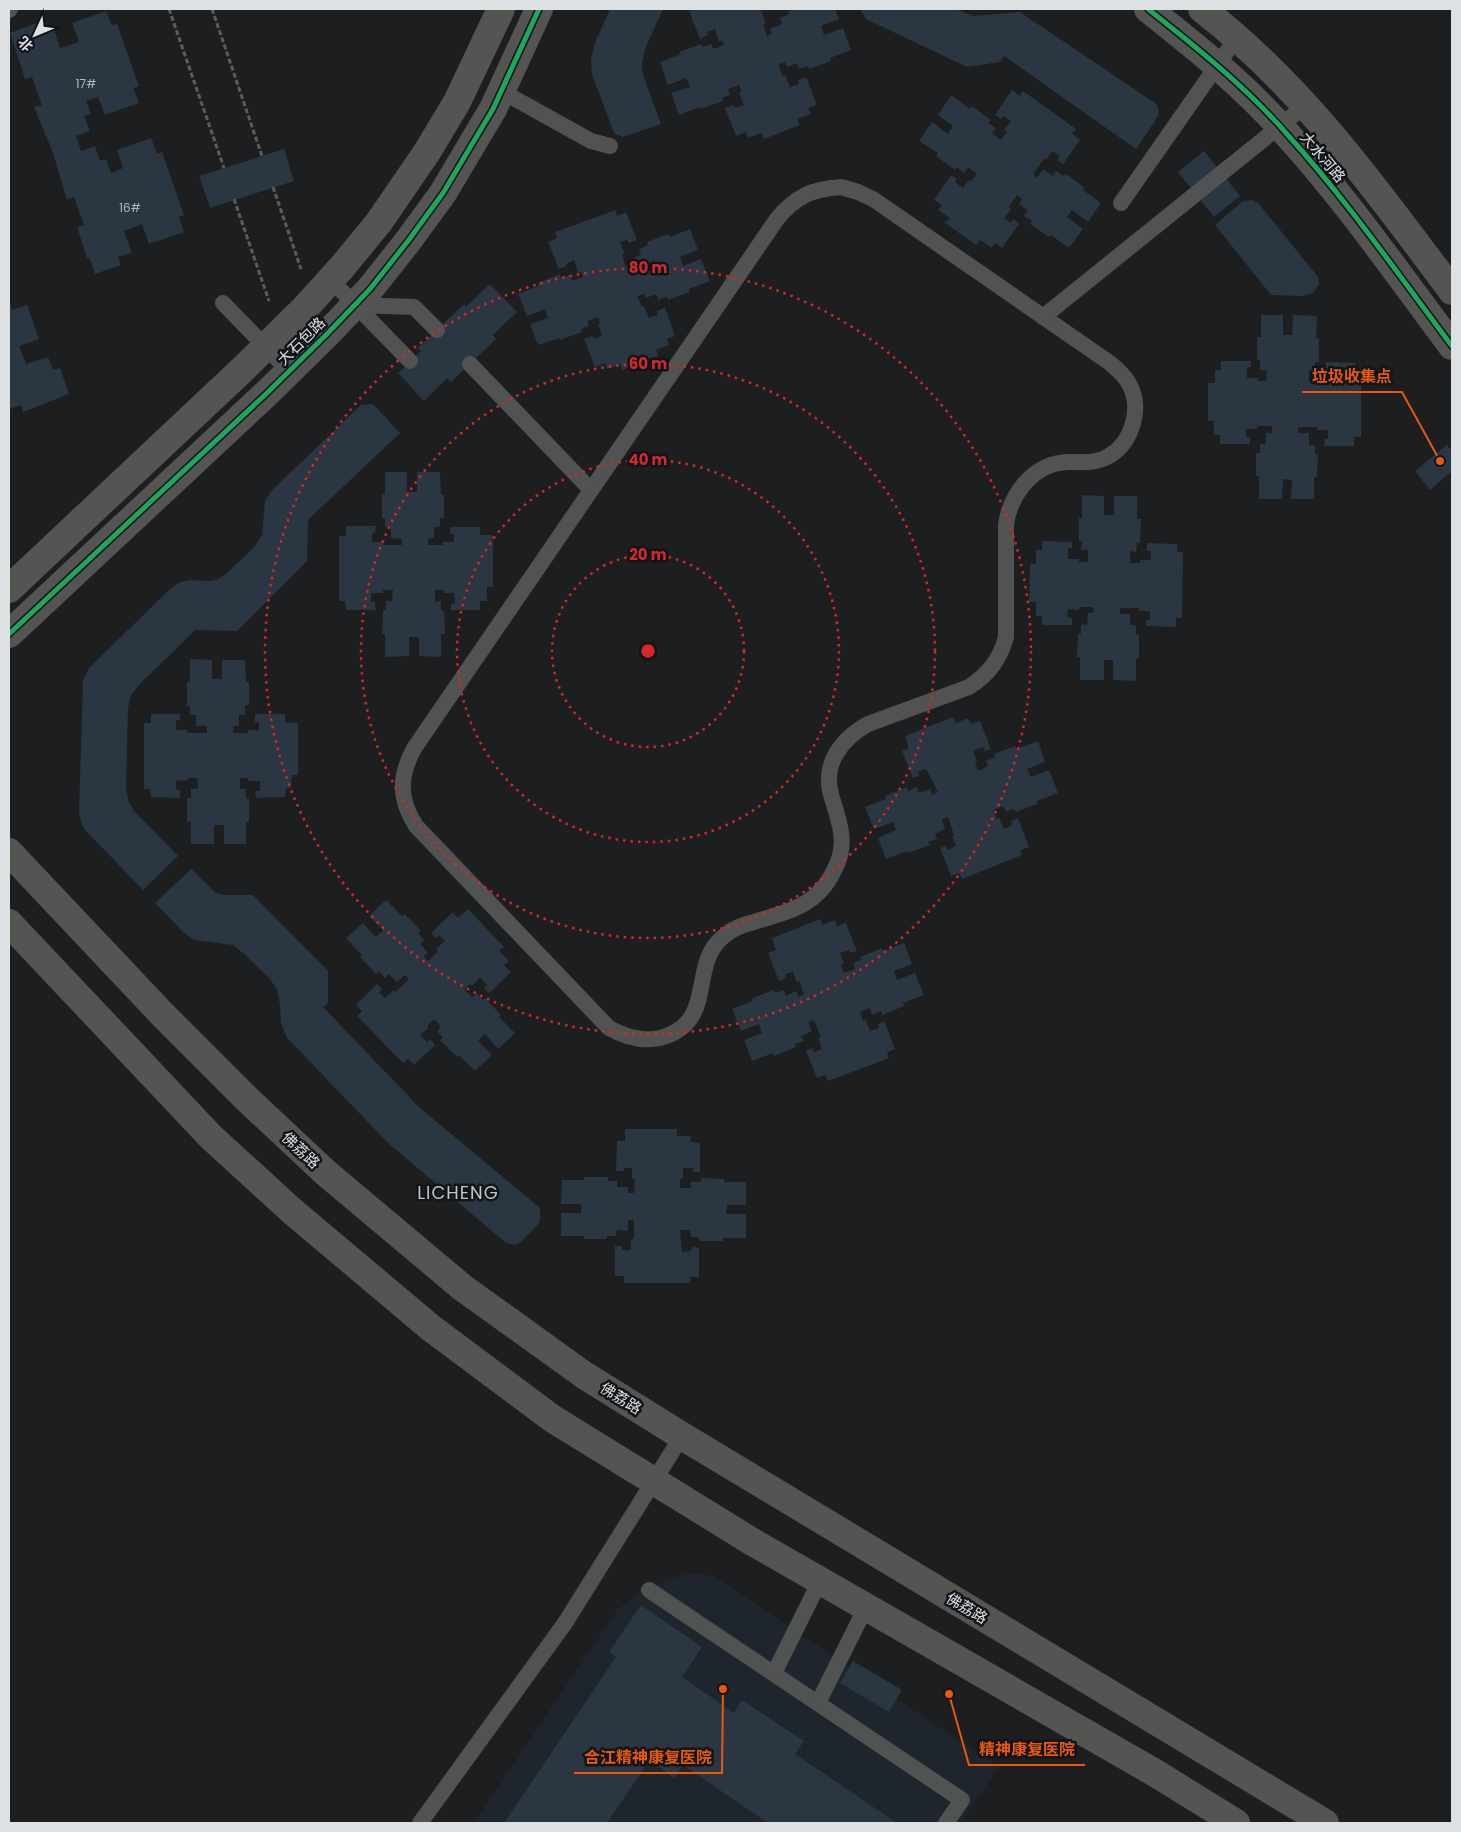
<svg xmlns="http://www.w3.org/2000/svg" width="1461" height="1832" font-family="Poppins,'Noto Sans SC',sans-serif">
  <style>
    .built { fill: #1e252d }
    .building { fill: #2a3641 }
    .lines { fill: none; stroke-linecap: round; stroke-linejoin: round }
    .path { stroke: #5b5c5c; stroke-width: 3; stroke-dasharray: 5 2.5; stroke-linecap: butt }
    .lane { stroke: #515252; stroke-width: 16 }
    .secondary { stroke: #545453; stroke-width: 28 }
    .cycleway-casing { stroke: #111519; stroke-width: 8 }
    .cycleway { stroke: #20a55d; stroke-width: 5 }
    .ring { fill: none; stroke: #d62828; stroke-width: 2.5; stroke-dasharray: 2.5 5 }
    .labels { text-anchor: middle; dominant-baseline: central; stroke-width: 5; stroke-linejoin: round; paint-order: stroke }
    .number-label { font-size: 12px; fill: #b1b6bb }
    .street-label { font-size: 15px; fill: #dee1e4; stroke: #111519 }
    .quarter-label { font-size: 18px; letter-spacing: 1px; fill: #bfc5cb; stroke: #111519 }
    .centre { fill: #d62828; stroke: #111519; stroke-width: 2.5 }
    .ring-label { font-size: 15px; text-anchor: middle; font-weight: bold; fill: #d62828; stroke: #111519; stroke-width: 5; stroke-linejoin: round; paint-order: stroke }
    .leader { fill: none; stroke: #e8590c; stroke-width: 2 }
    .callout-dot { fill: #e8590c; stroke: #111519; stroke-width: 2 }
    .callout-label { font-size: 16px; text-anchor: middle; font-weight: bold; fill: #e8590c; stroke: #111519; stroke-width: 5; stroke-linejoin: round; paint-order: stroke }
  </style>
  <rect width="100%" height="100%" fill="#1c1e20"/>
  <path class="built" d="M688 1573 714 1576 999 1767 961 1823H474L617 1610 643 1589Z"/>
  <g class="building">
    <path d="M610 9H663L645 49 642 64 643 75 661 124 623 137 615 134 613 130 592 75 591 60 595 43Z"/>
    <path d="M694 9H768L761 11 766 23 763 24 767 36 772 34 770 29 782 24 780 18 789 14 788 11 795 9H835L839 19 821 26 824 35 843 28 851 50 830 58 831 61 809 69 808 66 799 69 797 63 787 67 785 62 778 65 783 76 785 75 790 87 799 84 798 80 806 77 817 105 808 108 811 114 797 119 800 125 764 139 761 133 748 138 746 132 736 136 725 108 734 105 735 108 744 105 739 93 742 92 739 85 728 89 730 95 722 98 723 101 701 109 700 107 679 115 671 93 690 87 686 78 668 85 660 62 681 54 679 52 701 44 703 47 711 44 713 49 724 45 722 40 719 42 715 29 707 32 708 35 700 39 689 11Z"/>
    <path d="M860 9H956L973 16 1020 12 1155 103 1158 107 1159 115 1136 149 1004 56 1000 62 967 67 866 19Z"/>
    <path d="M106 11 112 25 117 24 139 86 133 88 139 103 105 115 98 97 86 101 91 114 84 116 90 131 76 136 81 151 95 146 100 161 106 159 111 173 123 168 117 150 151 138 157 154 162 152 184 215 179 217 184 232 149 244 142 224 124 231 132 253 118 257 121 265 95 274 89 257 87 258 77 227 84 225 74 197 67 200 53 153 34 107 42 105 32 77 25 79 10 33 37 23 39 31 53 26 60 48 79 42 72 23Z"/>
    <path d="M1012 90 1020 96 1023 91 1076 129 1072 134 1080 140 1063 164 1057 160 1060 156 1052 151 1046 160 1044 159 1033 174 1037 178 1043 169 1053 176 1056 171 1064 176 1066 174 1084 187 1083 190 1101 203 1088 222 1072 210 1067 217 1083 229 1069 248 1051 235 1049 237 1030 224 1032 221 1024 216 1028 211 1019 204 1022 199 1017 195 1009 207 1011 209 1004 218 1011 223 1013 219 1019 224 1002 248 995 243 992 248 980 240 976 245 945 223 950 218 938 210 942 205 934 200 951 175 957 179 955 182 963 188 969 180 971 181 977 174 968 167 964 173 956 167 955 170 936 156 938 153 919 141 932 122 948 134 953 126 938 115 951 95 970 109 972 106 991 120 988 123 996 128 992 133 1001 140 1007 132 1004 130 1011 121 1003 116 1001 119 995 115Z"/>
    <path d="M284 149 294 181 210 208 199 176Z"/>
    <path d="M1204 151 1240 196 1214 217 1178 172Z"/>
    <path d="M1253 200 1259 204 1318 277 1319 284 1313 293 1303 296 1271 295 1215 225 1243 201Z"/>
    <path d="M616 210 617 216 626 212 637 240 629 243 627 240 620 242 625 254 622 255 626 267 631 265 629 260 641 255 639 249 648 245 647 242 668 234 670 237 690 229 698 250 680 257 683 266 701 259 710 281 689 289 690 292 668 300 667 297 658 300 656 294 646 298 644 294 637 296 642 307 644 306 649 318 658 315 657 311 665 308 675 336 667 339 669 345 656 350 658 356 622 370 620 364 607 369 605 363 595 367 584 339 593 336 594 339 602 336 598 324 600 323 598 317 587 321 589 326 581 329 582 332 560 340 559 338 538 345 530 324 548 318 545 309 527 316 518 294 539 286 538 283 560 274 561 278 570 275 572 281 583 277 581 272 578 273 574 260 566 264 567 266 559 269 548 242 557 238 555 232Z"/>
    <path d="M490 284 517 312 493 335 496 339 451 382 447 378 424 401 398 373 421 351 418 348 464 304 466 307Z"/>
    <path d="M10 304 12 310 27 305 39 339 19 346 26 364 48 357 53 370 60 368 69 394 23 412 21 405 9 409V305Z"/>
    <path d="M1261 315H1283V335H1292L1293 315 1317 316 1316 338 1319 339V362H1315V371H1309V382H1318V379H1330V370H1326V362L1356 363 1355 372H1361V437H1354V446H1324L1325 439H1328V430H1317V427H1298V433H1309V445H1315V454H1318L1317 477H1314V499H1291L1292 480 1283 479 1282 499H1259V476H1256V453H1260V444H1266V433H1272V426H1258L1257 429H1246V437H1250V444H1220V435H1214V421H1208V383H1215V370H1221V361H1251V367L1247 368V378H1258V381H1266L1267 370H1260V360H1257V337H1261Z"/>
    <path d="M373 404 400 433 308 520 307 561 237 631 195 630 139 685 130 697 128 709 126 789 129 803 134 811 178 856 143 890 85 830 81 822 79 813 83 680 89 668 170 589 180 582 190 580 210 581 218 579 227 573 254 547 262 535 265 501 272 490 361 405Z"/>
    <path d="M1447 445 1452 451V471L1430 490 1415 471Z"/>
    <path d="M385 472H407V492H417V472H440L441 494 444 495V518H440V527H434V538L428 539V545H443V542H454V534H450V527H480V535H493V587H487V601H480V610H451V604L455 603 454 593H443L444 590H435V602L441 601V611H444L445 634H441V657L419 656V637H409V656L385 657V634H382L383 610H386V601H392L393 590H383V593H371V602H375L376 610H346L345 601H339V536H346V526H376L375 533H372V542H383V545H402V539L391 538V527H385V518H382V495L385 494Z"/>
    <path d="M1082 495 1104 496V515H1114V496H1137V519H1141L1140 543H1137L1136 552 1130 551V563H1140V560H1151V551H1147V543L1177 544V552H1183L1182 618H1176V627L1146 626V620H1150V611H1139V608H1120V614H1130V625H1136V635H1139V658H1136V681L1113 680V660H1104V680H1080V657H1077L1078 633 1081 634V624L1087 625 1088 613H1094L1093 607H1079V610L1068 609 1067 617 1072 618V625H1042V616H1036V602H1029L1030 564H1036V550H1042V541L1072 542V548H1068V559H1079V562H1088V550H1081L1082 541H1079V518H1082Z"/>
    <path d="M190 659 212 660V679H222V660H245L246 682H249V705L245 706V715H239V726H234L233 733H248L247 730H259V722H255V714H285V722L298 723V775H292L291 788H286L285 797 256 798 255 791H260V781H248V778H240V789H246V799H249V822H246V844H224V825H214V844H191V821L187 822V798H191V789H198L197 778H188L187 781 176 780V790H180V798L151 797 150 789H144V723H151V714H180V721L176 720V730H188L187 733H207V726H196V715H190V706H187V682H190Z"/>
    <path d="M953 717 956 723 968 718 971 724 980 721 991 749 985 751 983 747 973 751 977 761 975 762 978 771 988 766 986 761 995 757 994 754 1015 746 1017 749 1038 741 1045 762 1027 769 1031 777 1049 770 1058 793 1037 801V804L1016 812 1014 809 1006 812 1003 806 993 810 997 819 999 818 1004 829 1012 825 1011 821 1018 818 1029 847 1020 850 1022 855 962 879 959 873 951 876 940 848 946 846 948 850 956 846 952 836 954 835 948 817 942 819 945 829 935 834 937 839 928 842 930 845 908 853 907 851 886 859 878 838 896 830 893 822 874 829 865 807 886 799 885 796 907 787 908 791 917 787 919 793 930 789 932 795 938 792 926 769 918 772 920 776 913 778 902 751 909 748 905 736Z"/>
    <path d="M191 869 216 893 227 895H253L328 971V1003L323 1007 419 1107 540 1208V1222L521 1242 515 1245 506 1243 388 1143 292 1043 287 1038 281 1023 280 1005 277 989 269 978 243 953 233 945 194 940 183 932 155 903Z"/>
    <path d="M386 900 402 916 405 914 421 931 418 933 424 940 420 944 428 953 424 956 428 961 438 951 436 949 445 941 439 935 436 938 431 933 453 912 458 918 468 909 504 947 499 951 509 961 504 965 511 972 489 993 484 988 487 985 480 978 472 986 470 984 464 989 472 997 477 993 483 1000 485 998 501 1015 499 1017 515 1033 498 1049 485 1034 478 1041 492 1055 475 1071 459 1055 457 1057 440 1040 443 1038 437 1031 441 1027 434 1019 427 1026 429 1028 420 1035 427 1042 430 1039 435 1045 414 1065 408 1059 403 1063 357 1016 362 1011 356 1005 377 984 382 989 379 992 385 998 394 990 395 992 409 979 405 975 397 982 389 974 385 978 379 971 376 974 360 957 362 955 346 938 363 923 376 937 383 930 369 916Z"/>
    <path d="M820 919 822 925 835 920 837 926 846 923 857 951 851 953 849 950 840 953 844 964 841 965 844 973 855 969 853 963 861 960 860 957 882 948 883 951 904 943 912 964 894 971 897 980 915 973 924 995 903 1003 904 1006 882 1015 881 1011 872 1015 870 1008 860 1012 863 1021 866 1020 870 1031 879 1028 878 1024 884 1021 895 1049 887 1052 889 1058 828 1081 826 1075 817 1078 806 1051 812 1048 814 1052 822 1049 818 1038 821 1037 814 1020 808 1022 812 1031 801 1036 804 1041 795 1044 796 1047 774 1056 773 1053 752 1061 744 1040 762 1033 759 1024 741 1031 732 1009 753 1001 752 998 774 990 775 993 784 990 786 996 796 991 799 997 804 994 799 981 797 983 793 972 785 974 786 978 779 981 768 953 776 950 772 938Z"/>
    <path d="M625 1129H677V1136H691L690 1142 700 1143V1172H693V1168H683V1179H680V1188H691V1182H701V1178L724 1179V1182H746V1205H727L726 1214H746V1238H723V1241H699V1237H691L690 1230H680L682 1252 691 1251 692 1247 699 1248V1277H690V1283H624V1276H615V1246H622V1250H631V1239H634V1220H628V1231L617 1230 616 1236H607V1239H584V1236H561V1213H581V1204H561L562 1180H584V1177H608V1181H617V1187H628V1193H634L635 1179H632V1168H624V1171H616L617 1141H625Z"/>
    <path d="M641 1605 702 1647 682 1677 734 1713 742 1700 804 1741 795 1754 897 1823H768L683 1765 674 1778 659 1767 662 1762 653 1755 607 1823H504L616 1657 609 1652Z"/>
    <path d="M853 1661 902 1690 889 1712 840 1683Z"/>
  </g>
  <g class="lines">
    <g class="path">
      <path d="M169 9 224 168"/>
      <path d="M212 9 262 156"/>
      <path d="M273 187 301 269"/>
      <path d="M234 199 269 301"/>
    </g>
    <g class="lane">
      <path d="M9 10 10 9"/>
      <path d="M501 91 591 141 610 146"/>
      <path d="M841 187 858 192 873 199 1110 363C1117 369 1123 374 1128 382 1143 406 1133 442 1109 456 1096 464 1083 462 1068 462 1034 463 1011 493 1006 524V637C1000 659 989 674 969 687L868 724C841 739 821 765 832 798 839 821 847 841 837 864 820 905 793 910 754 922 743 925 733 928 724 936 687 965 719 1022 660 1038 641 1042 625 1037 609 1028L416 826C398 798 399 775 415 747L777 219C796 196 812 189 841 187Z"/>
      <path d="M1121 203 1237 37"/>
      <path d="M331 280 410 361"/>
      <path d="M223 303 289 371"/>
      <path d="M355 305 414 307 437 330"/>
      <path d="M1043 317 1306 105"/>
      <path d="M470 364 591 490"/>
      <path d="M649 1590 962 1800 946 1823"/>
      <path d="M774 1673 820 1581"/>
      <path d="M818 1703 866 1607"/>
      <path d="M420 1823 565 1623 682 1436"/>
    </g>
    <g class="secondary">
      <path d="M1148 9C1196 47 1245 86 1286 133 1346 199 1398 274 1452 346"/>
      <path d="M1202 9C1304 88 1375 188 1452 291"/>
      <path d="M9 589 244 368 305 308 343 266 379 222 427 152 457 102 501 9"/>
      <path d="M9 634 267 393 327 334 370 289 408 241 443 193 465 156 493 109 539 9"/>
      <path d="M9 852 163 1015 248 1100 326 1173 463 1288 584 1375 682 1436 1325 1823"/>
      <path d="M9 923 211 1137 292 1211 431 1328 553 1419 751 1541 1157 1774 1236 1823"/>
    </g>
    <defs>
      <g id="cycleway">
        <path d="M1148 9C1196 47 1245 86 1286 133 1346 199 1398 274 1452 346"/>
        <path d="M9 634 267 393 327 334 370 289 408 241 443 193 465 156 493 109 539 9"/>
      </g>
    </defs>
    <use href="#cycleway" class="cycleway-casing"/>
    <use href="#cycleway" class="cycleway"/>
  </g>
  <g class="ring">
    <circle cx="648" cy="651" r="96"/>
    <circle cx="648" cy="651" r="191"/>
    <circle cx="648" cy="651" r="287"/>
    <circle cx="648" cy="651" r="383"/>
  </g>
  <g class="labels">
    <g class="number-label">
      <text x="86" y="83">17#</text>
      <text x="130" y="207">16#</text>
    </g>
    <g class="street-label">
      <text transform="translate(1323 157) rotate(50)">大水河路</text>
      <text transform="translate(301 341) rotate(-45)">大石包路</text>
      <text transform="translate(301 1150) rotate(43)">佛荔路</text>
      <text transform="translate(621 1398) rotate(32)">佛荔路</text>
      <text transform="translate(967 1608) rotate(31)">佛荔路</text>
    </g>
    <g class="quarter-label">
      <text x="458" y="1192">LICHENG</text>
    </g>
  </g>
  <circle cx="648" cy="651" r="8" class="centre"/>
  <g class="ring-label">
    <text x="648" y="273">80 m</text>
    <text x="648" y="369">60 m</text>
    <text x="648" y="465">40 m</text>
    <text x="648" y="560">20 m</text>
  </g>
  <path class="leader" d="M1440 461L1402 392H1302M949 1694L969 1765H1085M723 1689L722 1773H574"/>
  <g class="callout-dot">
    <circle cx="1440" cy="461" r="5"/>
    <circle cx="949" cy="1694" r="5"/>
    <circle cx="723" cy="1689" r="5"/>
  </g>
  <g class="callout-label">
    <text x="1352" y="382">垃圾收集点</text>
    <text x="1027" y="1755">精神康复医院</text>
    <text x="648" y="1763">合江精神康复医院</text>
  </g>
  <rect width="1461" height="1832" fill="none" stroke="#dee1e4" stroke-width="20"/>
  <g transform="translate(35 35) rotate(226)" stroke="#111519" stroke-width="4" paint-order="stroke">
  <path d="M0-4L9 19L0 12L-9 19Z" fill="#dee1e4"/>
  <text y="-8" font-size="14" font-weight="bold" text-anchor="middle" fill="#dee1e4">北</text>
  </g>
</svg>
